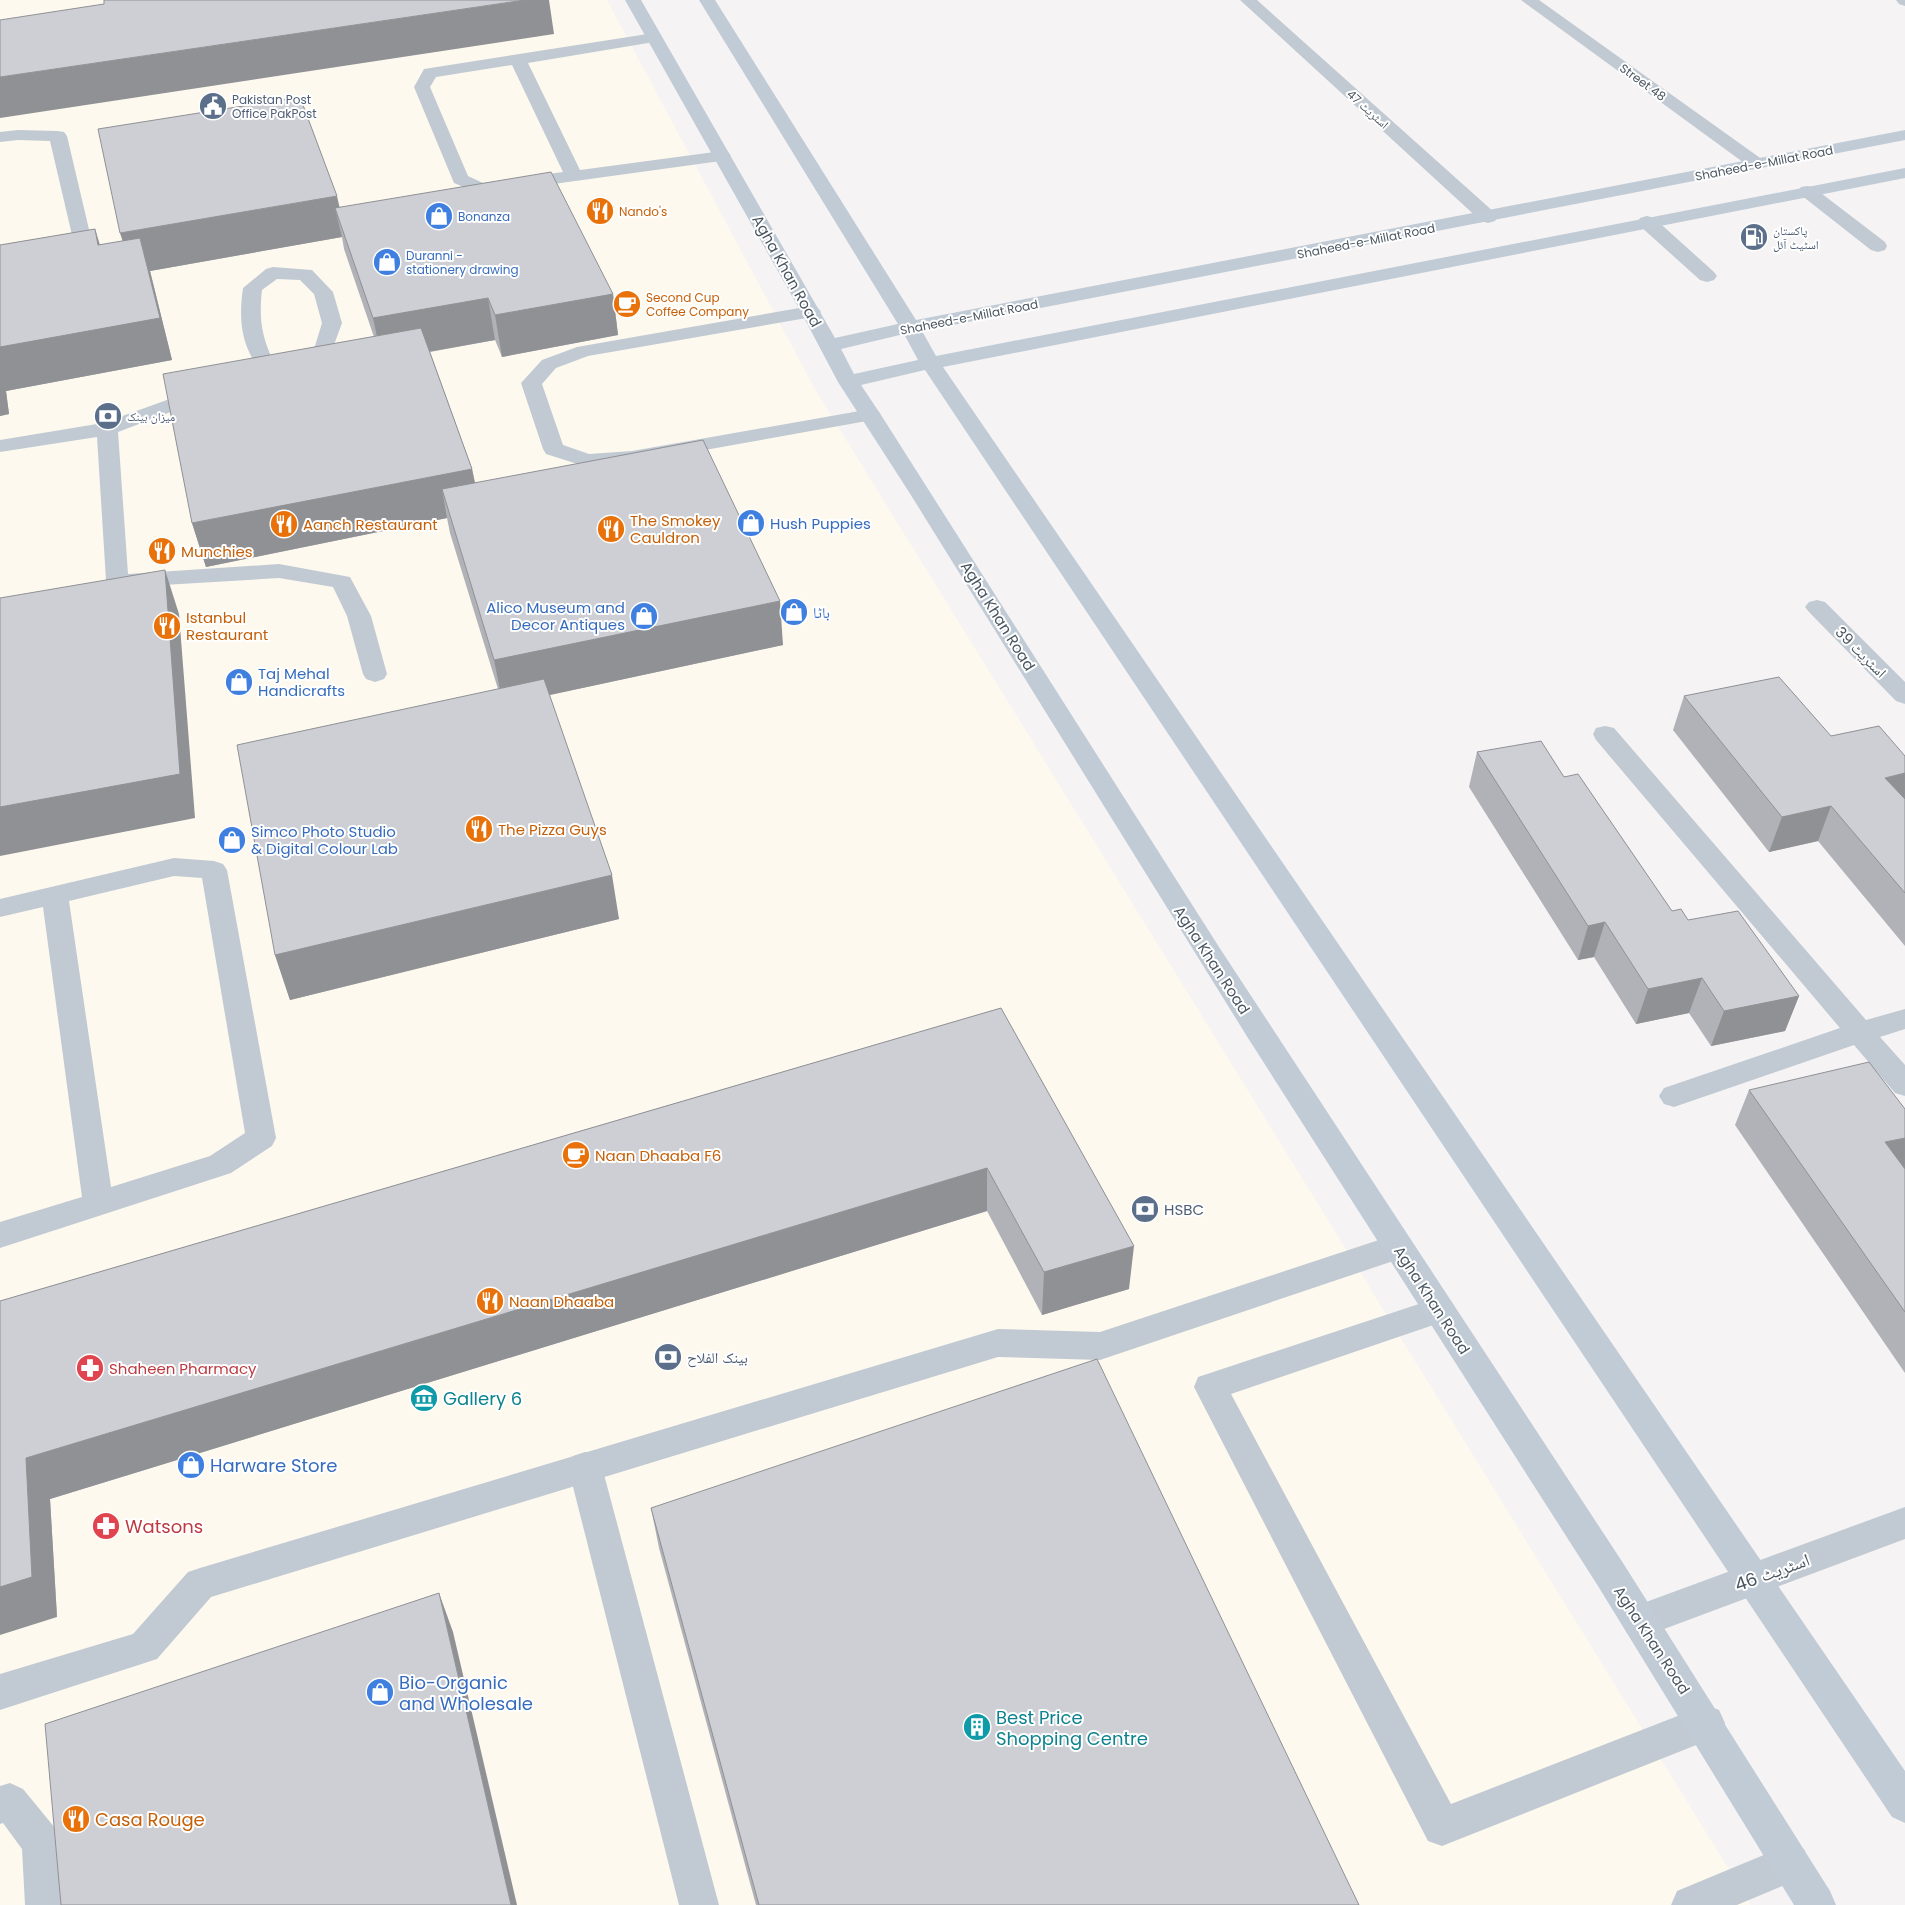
<svg xmlns="http://www.w3.org/2000/svg" width="1905" height="1905" font-family="Poppins,'Noto Naskh Arabic',sans-serif">
  <style>
    .commercial { fill: #fdf9ef }
    .lines { fill: none; stroke-linecap: round; stroke-linejoin: round }
    .lane { fill: #c1cad2; fill-rule: evenodd }
    .street { fill: #c1cad2; fill-rule: evenodd }
    .secondary { fill: #c1cbd6; fill-rule: evenodd }
    .wall { fill: #b0b2b7 }
    .shaded-wall { fill: #909195 }
    .building { fill: #cdcfd5; stroke: #909195 }
    .labels { text-anchor: middle; dominant-baseline: central; stroke-width: 4; stroke-linejoin: round; paint-order: stroke }
    .far-street-label { font-size: 12px; fill: #4a5661; stroke: #fff }
    .far-service-label { font-size: 12px; fill: #4e5e75; stroke: #fff; text-anchor: start }
    .far-food-label { font-size: 12px; fill: #c56008; stroke: #fff; text-anchor: start }
    .far-shop-label { font-size: 12px; fill: #366cbe; stroke: #fff; text-anchor: start }
    .street-label { font-size: 15px; fill: #4a5661; stroke: #fff }
    .food-label { font-size: 15px; fill: #c56008; stroke: #fff; text-anchor: start }
    .shop-label { font-size: 15px; fill: #366cbe; stroke: #fff; text-anchor: start }
    .service-label { font-size: 15px; fill: #4e5e75; stroke: #fff; text-anchor: start }
    .health-label { font-size: 15px; fill: #be3a42; stroke: #fff; text-anchor: start }
    .near-culture-label { font-size: 18px; fill: #0d838f; stroke: #fff; text-anchor: start }
    .near-shop-label { font-size: 18px; fill: #366cbe; stroke: #fff; text-anchor: start }
    .near-health-label { font-size: 18px; fill: #be3a42; stroke: #fff; text-anchor: start }
    .near-street-label { font-size: 18px; fill: #4a5661; stroke: #fff }
    .near-food-label { font-size: 18px; fill: #c56008; stroke: #fff; text-anchor: start }
  </style>
  <rect width="100%" height="100%" fill="#f5f3f3"/>
  <path class="commercial" d="M0 0H607L816 391 1751 1905H0Z"/>
  <g class="lines">
    <g class="lane">
      <path d="M654 33 660 35 662 38 660 41 528 63 580 170 722 151 728 152 731 156 728 160 480 194 454 183 414 87 424 69ZM512 65 563 172 483 183 468 176 430 87 436 77Z"/>
      <path d="M18 130 58 131 64 132 67 136 91 238 89 242 41 259 0 267V255L30 250 72 235 50 141 18 140 0 142V132Z"/>
      <path d="M1807 186 1813 187 1885 242 1887 246 1885 250 1878 252 1871 250 1801 195 1798 191 1801 187Z"/>
      <path d="M1647 216 1654 218 1714 272 1717 276 1714 280 1707 282 1700 280 1640 226 1638 222 1640 218Z"/>
      <path d="M273 267 312 270 333 292 342 323 331 353C316 361 302 368 285 363L282 359 285 355 303 352 315 346 322 323 314 294 300 280 277 279 262 290C259 316 261 336 273 360L270 364 263 366 256 364C240 341 239 315 243 288L266 269Z"/>
      <path d="M811 306 818 308 821 312 818 316 588 356 556 368 542 384 563 445 589 454 632 451 871 409 878 411 881 415 878 419 632 463 587 467 546 454 543 449 521 383 542 360 577 347Z"/>
      <path d="M203 387 210 389 213 393 210 397 118 432 128 574 279 564 350 577 371 616 387 674 384 679 375 682 366 679 363 674 347 616 333 587 279 578 130 587 109 585 106 580 97 437 0 452V440L103 423Z"/>
      <path d="M174 858 214 861 223 864 227 870 276 1138 272 1146 231 1173 0 1248V1222L82 1197 43 907 0 917V899ZM174 876 202 878 245 1133 210 1156 111 1187 69 901Z"/>
      <path d="M1440 1297 1451 1301 1456 1310 1451 1319 1231 1394 1451 1804 1706 1705 1719 1710 1725 1723 1719 1736 1442 1846 1428 1841 1194 1387 1198 1377Z"/>
      <path d="M585 1452 597 1456 602 1467 719 1905H679L568 1467 573 1456Z"/>
      <path d="M10 1783 23 1789 55 1828 60 1842 65 1905H25L22 1849 3 1823 0 1824V1786Z"/>
      <path d="M1790 1844 1804 1849 1809 1863 1804 1877 1737 1905H1671L1677 1891Z"/>
    </g>
    <g class="street">
      <path d="M1240 0H1257L1495 213 1497 217 1495 221 1488 223 1481 221Z"/>
      <path d="M1521 0H1539L1763 160 1766 164 1763 168 1757 169 1751 168Z"/>
      <path d="M1896 0H1905V6L1899 4Z"/>
      <path d="M1817 600 1825 602 1905 682V704L1896 701 1809 612 1805 607 1809 602Z"/>
      <path d="M1605 726 1614 728 1866 1020 1905 1009V1029L1880 1037 1905 1065V1096L1895 1093 1854 1045 1674 1107 1664 1104 1659 1096 1664 1088 1840 1028 1596 740 1593 734 1596 728Z"/>
      <path d="M1397 1234 1408 1238 1413 1247 1408 1256 1100 1360 998 1357 211 1597 157 1659 0 1710V1674L133 1634 188 1572 200 1568 998 1329 1100 1332Z"/>
      <path d="M1905 1507V1539L1640 1638 1627 1633 1622 1621 1627 1609Z"/>
    </g>
    <path class="secondary" d="M625 0H641L835 338 898 324 699 0H715L916 320 1905 130V140L922 331 936 356 1905 168V178L943 367 1905 1771V1823L1892 1817 925 370 861 385 881 415 1219 947 1623 1563 1830 1891 1836 1905H1794L1598 1586 1248 1038 909 492 838 382 801 312ZM904 334 918 360 854 374 841 349Z"/>
  </g>
  <g class="wall">
    <path d="M340 207 613 294 618 335 502 357 495 340 430 352 472 469 475 483 783 645 549 695 619 919 290 1000 275 955 498 689 450 533 447 518 206 567 192 523 374 337 344 249 342 237 150 271 172 360 6 391 9 414 0 416V245L95 229 100 245Z"/>
    <path d="M1684 696 1831 736 1905 756V946L1818 841 1769 852 1673 730Z"/>
    <path d="M1477 752 1564 777 1672 911 1688 920 1799 996 1785 1031 1711 1046 1689 1013 1636 1024 1594 957 1578 960 1469 787Z"/>
    <path d="M1001 1008 1129 1289 1042 1315 987 1211 50 1499 57 1617 0 1301Z"/>
    <path d="M1749 1090 1905 1169V1373L1735 1125Z"/>
    <path d="M651 1508 1359 1905H756L659 1548Z"/>
  </g>
  <g class="shaded-wall">
    <path d="M525 0H549L554 34 0 118V77Z"/>
    <path d="M337 196 346 236 335 208 342 237 150 271 172 360 6 391 9 414 0 416V347L133 273 120 233Z"/>
    <path d="M95 229 107 270 98 245Z"/>
    <path d="M613 294 618 335 502 357 495 315Z"/>
    <path d="M488 298 495 340 382 360 373 318Z"/>
    <path d="M472 469 481 512 442 489 447 518 206 567 192 523Z"/>
    <path d="M165 570 179 614 195 818 0 856V807Z"/>
    <path d="M780 601 783 645 503 705 494 660Z"/>
    <path d="M1905 773V803L1885 778Z"/>
    <path d="M1831 806 1818 841 1769 852 1782 817Z"/>
    <path d="M612 875 619 919 290 1000 275 955Z"/>
    <path d="M1605 922 1594 957 1578 960 1588 926Z"/>
    <path d="M1702 978 1689 1013 1636 1024 1648 989Z"/>
    <path d="M1799 996 1785 1031 1711 1046 1724 1011Z"/>
    <path d="M1905 1138V1168L1868 1177 1885 1142Z"/>
    <path d="M987 1168V1211L50 1499 57 1617 0 1635V1587L26 1458Z"/>
    <path d="M1134 1246 1129 1289 1042 1315 1044 1272Z"/>
    <path d="M439 1593 453 1632 517 1905H511Z"/>
  </g>
  <g class="building">
    <path d="M104 0H525L0 77V20L104 4Z"/>
    <path d="M300 97 337 196 120 233 98 129Z"/>
    <path d="M551 172 613 294 495 315 488 298 373 318 335 208Z"/>
    <path d="M95 229 98 245 140 238 160 318 0 347V245Z"/>
    <path d="M421 328 472 469 192 523 163 374Z"/>
    <path d="M703 440 780 601 494 660 442 489Z"/>
    <path d="M165 570 180 774 0 807V598Z"/>
    <path d="M1779 677 1831 736 1879 726 1905 756V773L1885 778 1905 799V893L1831 806 1782 817 1684 696Z"/>
    <path d="M544 679 612 875 275 955 237 745Z"/>
    <path d="M1541 741 1564 777 1578 774 1672 911 1681 909 1688 920 1738 911 1799 996 1724 1011 1702 978 1648 989 1605 922 1588 926 1477 752Z"/>
    <path d="M1001 1008 1134 1246 1044 1272 987 1168 26 1458 32 1577 0 1587V1301Z"/>
    <path d="M1869 1062 1905 1109V1138L1885 1142 1905 1169V1312L1749 1090Z"/>
    <path d="M1097 1359 1359 1905H759L651 1508Z"/>
    <path d="M439 1593 511 1905H61L45 1724Z"/>
  </g>
  <defs>
    <symbol id="civic-disc" viewBox="-11 -11 22 22"><circle r="9.5" fill="#5c6f8a" stroke="#fff"/><path d="M-.6-6.5H3V-4.5H.6V-3L4-1V1h2V6H-6V1h2V-1L-.6-3ZM-1.2 2.5V6h2.4V2.5Z" fill="#fff"/></symbol>
    <symbol id="restaurant-disc" viewBox="-11 -11 22 22"><circle r="9.5" fill="#e8710a" stroke="#fff"/><path d="M-5-6h1v4h1v-4h1v4h1v-4h1v5L-1.5 .5V6h-2V.5L-5-1ZM5-6V6H3V1.5H1.5Q1.5-4 5-6Z" fill="#fff"/></symbol>
    <symbol id="shop-disc" viewBox="-11 -11 22 22"><circle r="9.5" fill="#3f7fe0" stroke="#fff"/><path d="M-5-2.5h2.3a2.7 3.5 0 0 1 5.4 0H5L5.5 6h-11ZM-1.5-2.5h3a1.5 2.3 0 0 0-3 0Z" fill="#fff"/></symbol>
    <symbol id="fuel-disc" viewBox="-11 -11 22 22"><circle r="9.5" fill="#5c6f8a" stroke="#fff"/><path d="M-5.5-6h7V0h2V4h1.3V-2.5L3-4.5l.8-.8L6-3V5H2.5V1h-1V6h-7ZM-4.2-4.7v3.2H.2V-4.7Z" fill="#fff"/></symbol>
    <symbol id="cafe-disc" viewBox="-11 -11 22 22"><circle r="9.5" fill="#e8710a" stroke="#fff"/><path d="M-5.5-4.5H6V0H3Q3 3.5 0 3.5H-2.5Q-5.5 3.5-5.5 0ZM3-3.2v2h1.7v-2ZM-6 4.5H4V6H-6Z" fill="#fff"/></symbol>
    <symbol id="bank-disc" viewBox="-11 -11 22 22"><circle r="9.5" fill="#5c6f8a" stroke="#fff"/><path d="M-6-4H6V4H-6ZM0-2.3a2.3 2.3 0 1 0 0 4.6a2.3 2.3 0 1 0 0-4.6Z" fill="#fff"/></symbol>
    <symbol id="pharmacy-disc" viewBox="-11 -11 22 22"><circle r="9.5" fill="#e0444e" stroke="#fff"/><path d="M-2-6h4v4h4v4h-4v4h-4v-4h-4v-4h4Z" fill="#fff"/></symbol>
    <symbol id="museum-disc" viewBox="-11 -11 22 22"><circle r="9.5" fill="#0f9aa8" stroke="#fff"/><path d="M0-6L6-3V-2H-6V-3ZM-5-1h2V3h-2ZM-1-1h2V3h-2ZM3-1h2V3H3ZM-6 4H6V6H-6Z" fill="#fff"/></symbol>
    <symbol id="building-disc" viewBox="-11 -11 22 22"><circle r="9.5" fill="#0f9aa8" stroke="#fff"/><path d="M-4-6H4V6H1V3H-1V6H-4ZM-2.5-4.3h1.7v1.8h-1.7ZM.8-4.3h1.7v1.8H.8ZM-2.5-1h1.7V.8h-1.7ZM.8-1h1.7V.8H.8Z" fill="#fff"/></symbol>
  </defs>
  <g fill-rule="evenodd">
    <use href="#civic-disc" x="197" y="90" width="32" height="32"/>
    <use href="#restaurant-disc" x="584" y="195" width="32" height="32"/>
    <use href="#shop-disc" x="423" y="200" width="32" height="32"/>
    <use href="#fuel-disc" x="1738" y="221" width="32" height="32"/>
    <use href="#shop-disc" x="371" y="246" width="32" height="32"/>
    <use href="#cafe-disc" x="611" y="288" width="32" height="32"/>
    <use href="#bank-disc" x="92" y="400" width="32" height="32"/>
    <use href="#shop-disc" x="735" y="507" width="32" height="32"/>
    <use href="#restaurant-disc" x="268" y="508" width="32" height="32"/>
    <use href="#restaurant-disc" x="595" y="513" width="32" height="32"/>
    <use href="#restaurant-disc" x="146" y="535" width="32" height="32"/>
    <use href="#shop-disc" x="778" y="596" width="32" height="32"/>
    <use href="#shop-disc" x="628" y="600" width="32" height="32"/>
    <use href="#restaurant-disc" x="151" y="610" width="32" height="32"/>
    <use href="#shop-disc" x="223" y="666" width="32" height="32"/>
    <use href="#restaurant-disc" x="463" y="813" width="32" height="32"/>
    <use href="#shop-disc" x="216" y="824" width="32" height="32"/>
    <use href="#cafe-disc" x="560" y="1139" width="32" height="32"/>
    <use href="#bank-disc" x="1129" y="1193" width="32" height="32"/>
    <use href="#restaurant-disc" x="474" y="1285" width="32" height="32"/>
    <use href="#bank-disc" x="652" y="1341" width="32" height="32"/>
    <use href="#pharmacy-disc" x="74" y="1352" width="32" height="32"/>
    <use href="#museum-disc" x="408" y="1382" width="32" height="32"/>
    <use href="#shop-disc" x="175" y="1449" width="32" height="32"/>
    <use href="#pharmacy-disc" x="90" y="1510" width="32" height="32"/>
    <use href="#shop-disc" x="364" y="1676" width="32" height="32"/>
    <use href="#building-disc" x="961" y="1711" width="32" height="32"/>
    <use href="#restaurant-disc" x="60" y="1803" width="32" height="32"/>
  </g>
  <g class="labels">
    <g class="far-street-label">
      <text transform="translate(1643 82) rotate(36)">Street 48</text>
      <text transform="translate(1368 109) rotate(42)">اسٹریٹ 47</text>
      <text transform="translate(1764 163) rotate(-11)">Shaheed-e-Millat Road</text>
      <text transform="translate(1366 241) rotate(-11)">Shaheed-e-Millat Road</text>
      <text transform="translate(969 317) rotate(-11)">Shaheed-e-Millat Road</text>
    </g>
    <g class="far-service-label">
      <text x="232" y="99">Pakistan Post<tspan x="232" dy="14">Office PakPost</tspan></text>
      <text x="1773" y="230">پاکستان<tspan x="1773" dy="14">اسٹیٹ آئل</tspan></text>
      <text x="127" y="416">میزان بینک</text>
    </g>
    <g class="far-food-label">
      <text x="619" y="211">Nando's</text>
      <text x="646" y="297">Second Cup<tspan x="646" dy="14">Coffee Company</tspan></text>
    </g>
    <g class="far-shop-label">
      <text x="458" y="216">Bonanza</text>
      <text x="406" y="255">Duranni -<tspan x="406" dy="14">stationery drawing</tspan></text>
    </g>
    <g class="street-label">
      <text transform="translate(787 271) rotate(61)">Agha Khan Road</text>
      <text transform="translate(998 616) rotate(58)">Agha Khan Road</text>
      <text transform="translate(1861 652) rotate(45)">اسٹریٹ 39</text>
      <text transform="translate(1212 960) rotate(57)">Agha Khan Road</text>
      <text transform="translate(1432 1300) rotate(57)">Agha Khan Road</text>
      <text transform="translate(1652 1640) rotate(57)">Agha Khan Road</text>
    </g>
    <g class="food-label">
      <text x="630" y="520">The Smokey<tspan x="630" dy="17">Cauldron</tspan></text>
      <text x="303" y="524">Aanch Restaurant</text>
      <text x="181" y="551">Munchies</text>
      <text x="186" y="617">Istanbul<tspan x="186" dy="17">Restaurant</tspan></text>
      <text x="498" y="829">The Pizza Guys</text>
      <text x="595" y="1155">Naan Dhaaba F6</text>
      <text x="509" y="1301">Naan Dhaaba</text>
    </g>
    <g class="shop-label">
      <text x="770" y="523">Hush Puppies</text>
      <text x="625" y="607" text-anchor="end">Alico Museum and<tspan x="625" dy="17">Decor Antiques</tspan></text>
      <text x="813" y="612">باٹا</text>
      <text x="258" y="673">Taj Mehal<tspan x="258" dy="17">Handicrafts</tspan></text>
      <text x="251" y="831">Simco Photo Studio<tspan x="251" dy="17">&amp; Digital Colour Lab</tspan></text>
    </g>
    <g class="service-label">
      <text x="1164" y="1209">HSBC</text>
      <text x="687" y="1357">بینک الفلاح</text>
    </g>
    <g class="health-label">
      <text x="109" y="1368">Shaheen Pharmacy</text>
    </g>
    <g class="near-culture-label">
      <text x="443" y="1398">Gallery 6</text>
      <text x="996" y="1717">Best Price<tspan x="996" dy="21">Shopping Centre</tspan></text>
    </g>
    <g class="near-shop-label">
      <text x="210" y="1465">Harware Store</text>
      <text x="399" y="1682">Bio-Organic<tspan x="399" dy="21">and Wholesale</tspan></text>
    </g>
    <g class="near-health-label">
      <text x="125" y="1526">Watsons</text>
    </g>
    <g class="near-street-label">
      <text transform="translate(1772 1572) rotate(-20)">اسٹریٹ 46</text>
    </g>
    <g class="near-food-label">
      <text x="95" y="1819">Casa Rouge</text>
    </g>
  </g>
</svg>
